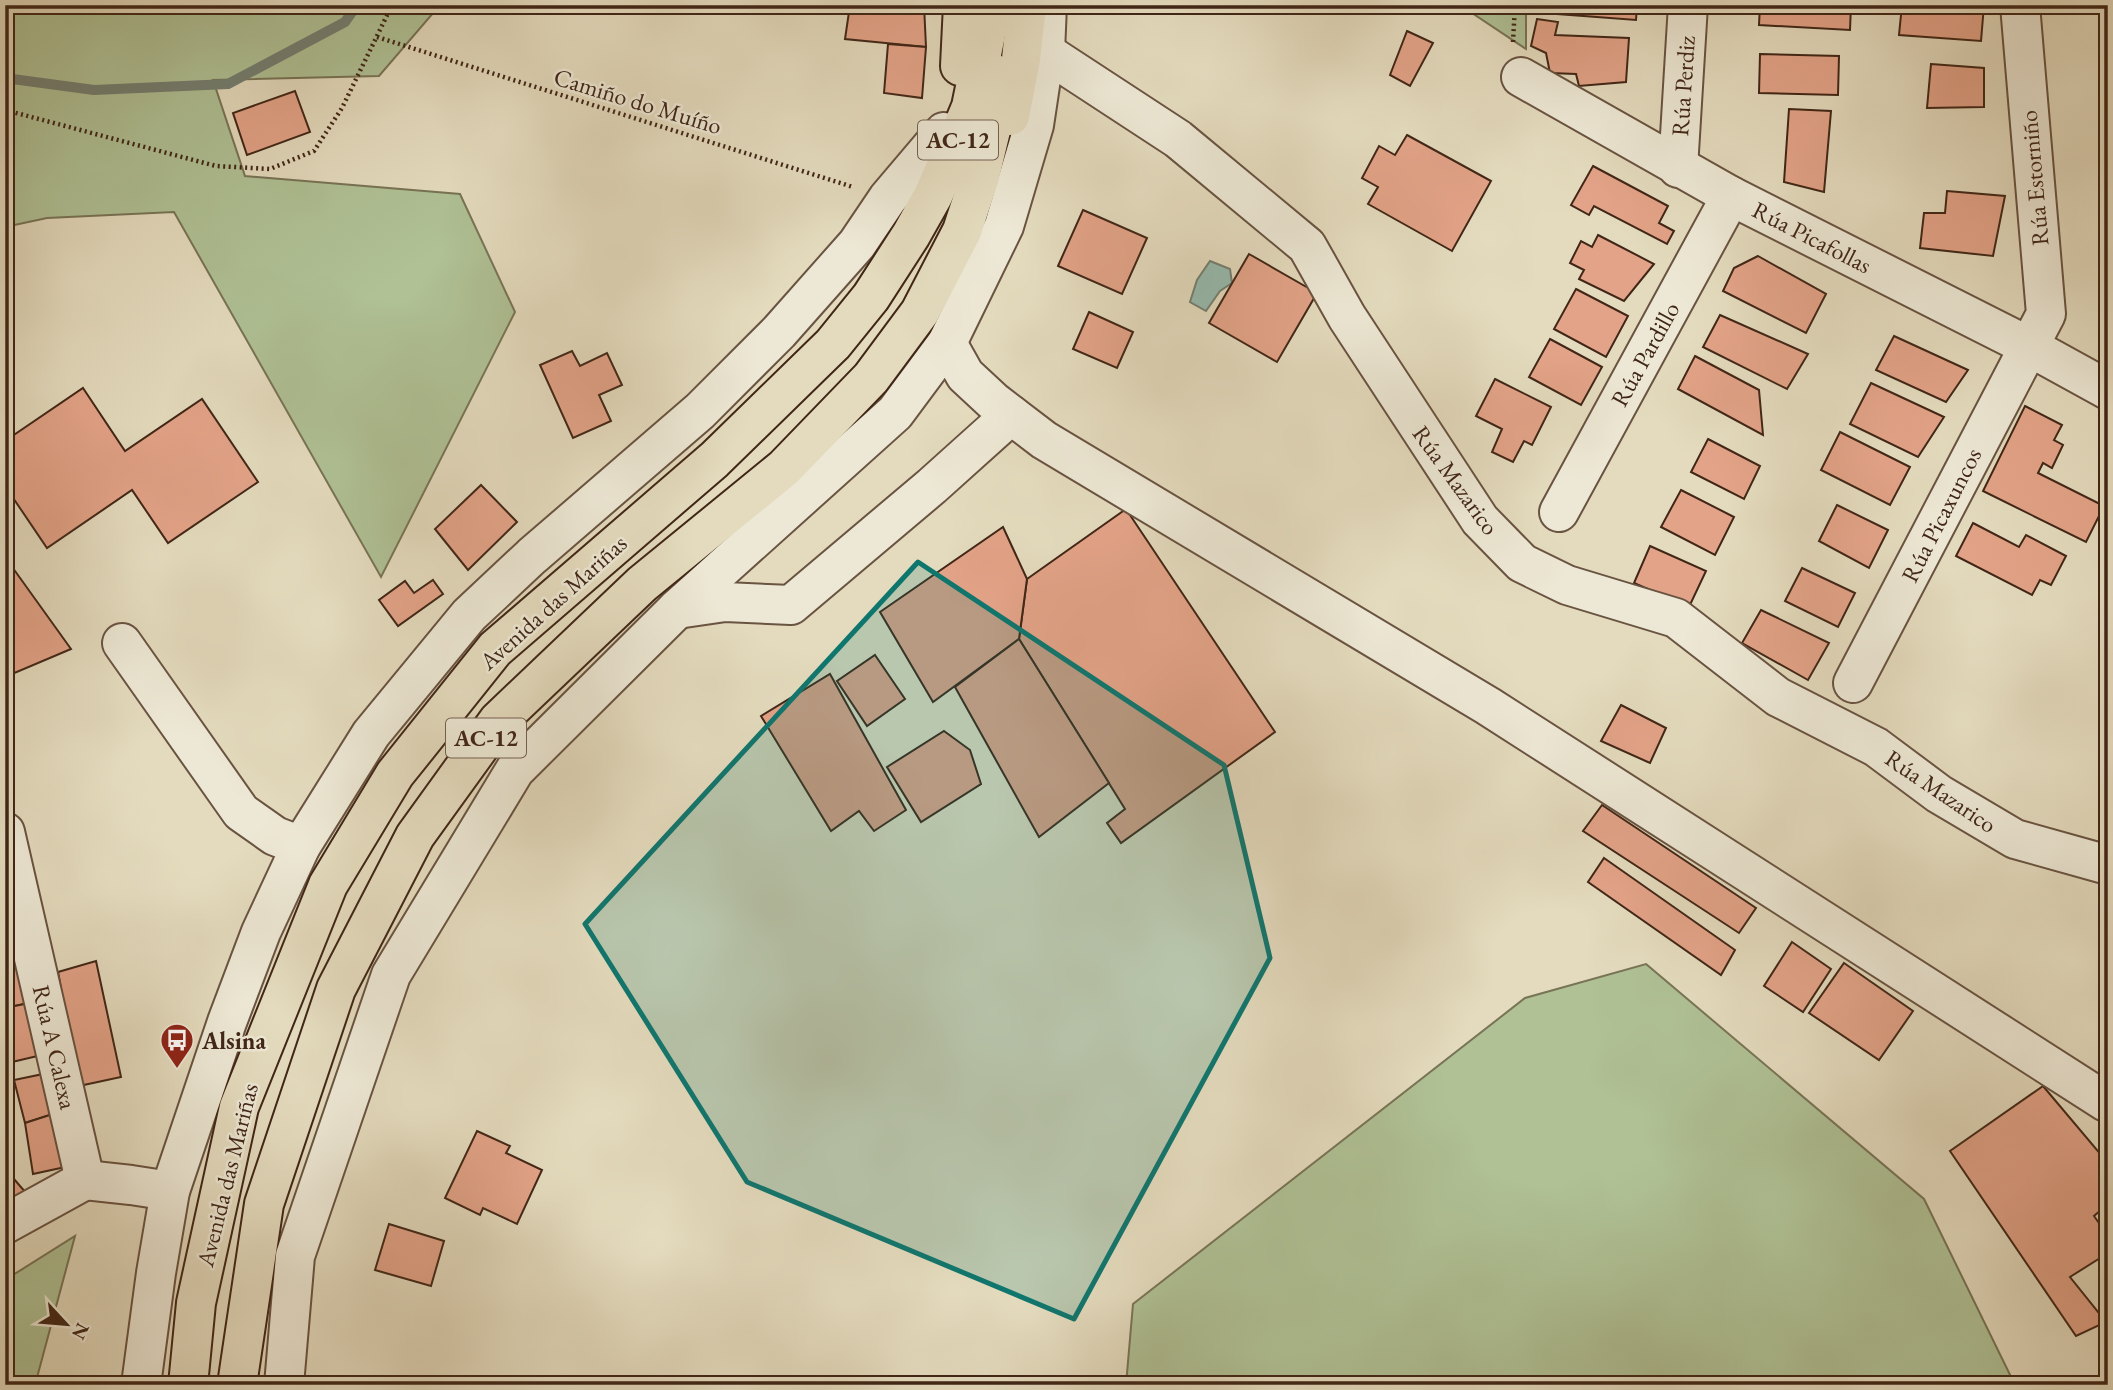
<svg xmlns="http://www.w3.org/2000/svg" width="2113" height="1390" font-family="'EB Garamond',serif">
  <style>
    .green { fill: #afc195; stroke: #787456; stroke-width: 2 }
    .water { fill: #96bbae; stroke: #747f72; stroke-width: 2 }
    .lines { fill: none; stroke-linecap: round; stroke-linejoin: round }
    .stream { stroke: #747f72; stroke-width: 10 }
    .building { fill: #e3a388; stroke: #402617; stroke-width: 2 }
    .minor-casing { stroke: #695341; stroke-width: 42 }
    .highway-casing { stroke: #402617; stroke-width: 42 }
    .path { stroke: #402617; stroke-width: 4.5; stroke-dasharray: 2 3.5; stroke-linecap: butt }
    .minor { stroke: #ede8d5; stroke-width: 38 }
    .highway { stroke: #e4dbbe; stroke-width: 38 }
    .marked { fill: #0f766e; fill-opacity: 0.2; stroke: #0f766e; stroke-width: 5; stroke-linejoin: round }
    .labels { text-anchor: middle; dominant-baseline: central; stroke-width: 5; stroke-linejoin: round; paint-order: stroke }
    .shield { fill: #ede8d5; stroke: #746050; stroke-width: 2 }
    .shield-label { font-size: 23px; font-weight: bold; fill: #402617 }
    .street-label { font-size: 24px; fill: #402617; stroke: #ede8d5 }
    .poi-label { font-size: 24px; font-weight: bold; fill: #402617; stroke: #ede8d5; text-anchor: start }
  </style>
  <rect width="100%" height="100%" fill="#e4dbbe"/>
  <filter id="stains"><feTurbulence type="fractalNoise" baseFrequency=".00286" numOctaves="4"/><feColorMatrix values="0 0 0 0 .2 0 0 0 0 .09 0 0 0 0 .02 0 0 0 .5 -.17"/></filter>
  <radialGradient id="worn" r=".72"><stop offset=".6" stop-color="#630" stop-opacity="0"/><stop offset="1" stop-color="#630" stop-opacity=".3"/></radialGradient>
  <g class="green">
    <path d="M5 5H440L379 76 213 80 245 176 460 194 515 312 381 577 174 212 47 218 5 227Z"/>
    <path d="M1460 5H1526V49Z"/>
    <path d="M1646 964 1924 1199 2015 1385H1126L1133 1304 1525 998Z"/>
    <path d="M75 1236 35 1385H5V1280Z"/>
  </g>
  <path class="water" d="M1210 261 1230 269 1232 283 1220 291 1206 311 1190 302 1197 280Z"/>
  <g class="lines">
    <path class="stream" d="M5 78 94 90 228 84 345 22 357 5"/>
  </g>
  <g class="building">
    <path d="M850 5H924L926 47 845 39Z"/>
    <path d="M1545 5H1637L1636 20 1544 13Z"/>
    <path d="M1760 5H1851L1850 30 1759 25Z"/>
    <path d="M1902 5H1984L1981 41 1899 35Z"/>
    <path d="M1537 19 1558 22 1555 35 1629 38 1626 82 1579 86 1576 74 1550 73 1546 53 1531 46Z"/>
    <path d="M1407 31 1433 43 1410 86 1390 75Z"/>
    <path d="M888 44 926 47 922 98 884 93Z"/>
    <path d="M1760 54 1839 56 1838 95 1759 93Z"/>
    <path d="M1931 64 1984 68V107L1927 108Z"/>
    <path d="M295 91 310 132 247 155 233 113Z"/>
    <path d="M1789 109 1831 111 1824 192 1784 182Z"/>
    <path d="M1407 135 1491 181 1452 251 1368 204 1378 187 1362 178 1379 146 1395 155Z"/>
    <path d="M1593 166 1668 206 1659 223 1674 231 1667 244 1594 206 1589 215 1571 205Z"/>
    <path d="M1947 191 2005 196 1993 256 1920 248 1924 213H1945Z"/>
    <path d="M1083 210 1147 238 1122 294 1058 266Z"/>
    <path d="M1598 235 1654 264 1624 301 1579 279 1584 270 1570 263 1581 241 1592 247Z"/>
    <path d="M1249 254 1317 293 1277 362 1209 323Z"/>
    <path d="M1758 256 1826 294 1806 333 1723 291 1734 268Z"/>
    <path d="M1576 289 1628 316 1606 357 1554 329Z"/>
    <path d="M1089 312 1133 332 1117 368 1073 349Z"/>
    <path d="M1720 315 1808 354 1787 389 1703 347Z"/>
    <path d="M1894 336 1968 370 1946 402 1876 370Z"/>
    <path d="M1550 339 1602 367 1581 405 1529 377Z"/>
    <path d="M572 351 580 366 607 353 622 385 599 395 611 421 573 438 540 365Z"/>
    <path d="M1695 356 1759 390 1763 435 1678 389Z"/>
    <path d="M1495 379 1551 407 1532 445 1524 441 1513 462 1492 452 1502 429 1476 416Z"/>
    <path d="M1871 383 1944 417 1918 457 1850 424Z"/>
    <path d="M83 388 125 451 202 399 258 482 168 543 132 490 47 548 5 486V441Z"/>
    <path d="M2025 406 2062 425 2054 440 2063 445 2052 468 2043 463 2038 473 2104 506 2086 542 1983 491Z"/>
    <path d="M1840 432 1910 467 1890 505 1821 470Z"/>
    <path d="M1708 439 1760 466 1744 499 1691 472Z"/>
    <path d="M481 485 517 522 468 570 435 529Z"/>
    <path d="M1681 490 1734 517 1715 555 1661 527Z"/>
    <path d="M1837 505 1888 530 1869 568 1819 541Z"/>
    <path d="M1126 509 1275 732 1121 843 1107 823 1125 809 1019 639 1027 579Z"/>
    <path d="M1973 523 2019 547 2026 535 2066 556 2051 585 2040 580 2032 595 1956 556Z"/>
    <path d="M1003 527 1027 579 1019 639 933 702 880 612Z"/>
    <path d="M1650 546 1706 571 1689 607 1634 583Z"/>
    <path d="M5 557 71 649 5 677Z"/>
    <path d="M1802 568 1855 593 1838 627 1785 601Z"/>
    <path d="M433 580 443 594 398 626 379 600 405 581 414 593Z"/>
    <path d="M1761 610 1829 643 1808 680 1742 643Z"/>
    <path d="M1019 639 1109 783 1039 837 955 687Z"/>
    <path d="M875 655 905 699 867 726 837 681Z"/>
    <path d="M830 674 906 810 874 831 859 811 831 831 761 716Z"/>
    <path d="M1621 705 1666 728 1650 763 1601 741Z"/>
    <path d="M944 731 970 750 981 784 921 822 887 767Z"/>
    <path d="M1602 805 1756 908 1739 933 1583 831Z"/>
    <path d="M1604 858 1735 950 1721 975 1588 882Z"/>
    <path d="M1792 942 1831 969 1803 1012 1764 986Z"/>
    <path d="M24 956 34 1002 5 1008V962Z"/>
    <path d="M96 961 121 1077 79 1086 58 972Z"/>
    <path d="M1844 963 1913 1011 1879 1060 1809 1013Z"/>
    <path d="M34 1002 46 1054 12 1062 5 1030V1008Z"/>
    <path d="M48 1073 59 1112 25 1123 14 1080Z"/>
    <path d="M2043 1086 2108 1163V1204L2094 1216 2108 1236V1253L2070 1277 2106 1322 2076 1336 1950 1151Z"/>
    <path d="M59 1112 70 1166 33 1174 25 1123Z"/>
    <path d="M477 1131 510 1146 506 1153 542 1170 517 1224 483 1208 480 1215 445 1198Z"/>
    <path d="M14 1179 27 1194 5 1210V1185Z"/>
    <path d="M389 1224 444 1241 431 1286 375 1270Z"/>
  </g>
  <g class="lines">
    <defs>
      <g id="minor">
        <path d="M1045 52 1178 139 1307 246 1347 317 1480 520 1522 563 1567 585 1676 618 1778 697 1876 747 1939 794 2015 839 2108 865"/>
        <path d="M1521 77 1731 196 2028 346 2108 390"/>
        <path d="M1678 168 1688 5"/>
        <path d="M947 343 965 375 993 401 1044 440 1488 706 2106 1102"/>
        <path d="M1559 512 1731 196"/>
        <path d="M677 609 725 602 791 605 932 486 1011 415"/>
        <path d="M122 643 241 812 275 836 301 846"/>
        <path d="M1853 683 2046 314 2020 5"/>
        <path d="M5 832 85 1180 5 1224"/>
        <path d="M85 1180 131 1185 170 1191"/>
        <path d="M141 1385 156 1273 170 1191 227 1022 261 932 301 846 371 734 469 615 532 556 700 411 779 332 857 244 888 198 944 132"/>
        <path d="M284 1385 295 1256 391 975 515 770 677 609 895 413 947 343 1004 226 1034 125 1045 52 1047 5"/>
      </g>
      <g id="highway">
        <path d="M960 66 963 5"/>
        <path d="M1010 116 1021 59 1027 5"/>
        <path d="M188 1385 196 1303 239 1107 328 885 395 774 495 649 714 460 833 344 871 297 911 235 933 196 954 148 971 107 992 5"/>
        <path d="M237 1385 264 1204 336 989 415 836 498 721 642 584 784 468 871 378 920 312 962 231 980 176 992 126 995 74"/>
      </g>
    </defs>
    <use href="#minor" class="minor-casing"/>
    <use href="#highway" class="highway-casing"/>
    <g class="path">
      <path d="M377 37 853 187"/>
      <path d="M1513 42 1515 5"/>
      <path d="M5 110 216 166 270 169 314 151 342 108 392 5"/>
    </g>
    <use href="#minor" class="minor"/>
    <use href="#highway" class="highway"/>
  </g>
  <path class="marked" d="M918 562 1224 765 1270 958 1074 1319 747 1182 585 924Z"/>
  <defs>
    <symbol id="bus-pin" viewBox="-11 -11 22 30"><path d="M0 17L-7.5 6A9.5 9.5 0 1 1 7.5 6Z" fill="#8f2418" stroke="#ede8d5"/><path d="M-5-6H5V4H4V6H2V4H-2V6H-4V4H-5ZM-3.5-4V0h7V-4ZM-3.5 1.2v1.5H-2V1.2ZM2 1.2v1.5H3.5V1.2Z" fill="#fff"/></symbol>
  </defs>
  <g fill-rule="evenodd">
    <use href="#bus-pin" x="158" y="1021" width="38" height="52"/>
  </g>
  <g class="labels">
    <g class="shield">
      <rect x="918" y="120.5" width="80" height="39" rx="5"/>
      <rect x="446" y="718.5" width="80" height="39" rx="5"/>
    </g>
    <g class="shield-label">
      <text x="958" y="140">AC-12</text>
      <text x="486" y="738">AC-12</text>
    </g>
    <g class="street-label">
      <text transform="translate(1683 86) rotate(-86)">Rúa Perdiz</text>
      <text transform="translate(638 101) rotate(17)">Camiño do Muíño</text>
      <text transform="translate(2034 178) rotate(-95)">Rúa Estorniño</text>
      <text transform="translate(1812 237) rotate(27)">Rúa Picafollas</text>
      <text transform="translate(1645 354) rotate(-61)">Rúa Pardillo</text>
      <text transform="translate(1456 480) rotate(54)">Rúa Mazarico</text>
      <text transform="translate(1941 515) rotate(-63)">Rúa Picaxuncos</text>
      <text transform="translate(553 602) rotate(-42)">Avenida das Mariñas</text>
      <text transform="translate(1941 791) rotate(34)">Rúa Mazarico</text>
      <text transform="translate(55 1047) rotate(77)">Rúa A Calexa</text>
      <text transform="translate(227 1175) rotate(-76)">Avenida das Mariñas</text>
    </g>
    <g class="poi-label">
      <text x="202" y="1040">Alsina</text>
    </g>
  </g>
  <rect width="2113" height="1390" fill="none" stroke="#e4dbbe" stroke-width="28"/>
  <rect x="7" y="7" width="2099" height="1376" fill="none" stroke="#402617" stroke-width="3.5"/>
  <rect x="14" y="14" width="2085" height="1362" fill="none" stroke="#402617" stroke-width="2"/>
  <g transform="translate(66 1324) rotate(116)" stroke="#ede8d5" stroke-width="5" paint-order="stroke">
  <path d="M0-5L12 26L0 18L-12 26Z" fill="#402617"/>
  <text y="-10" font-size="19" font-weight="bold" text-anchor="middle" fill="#402617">N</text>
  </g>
  <rect width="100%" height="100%" filter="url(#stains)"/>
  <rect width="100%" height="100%" fill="url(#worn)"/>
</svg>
